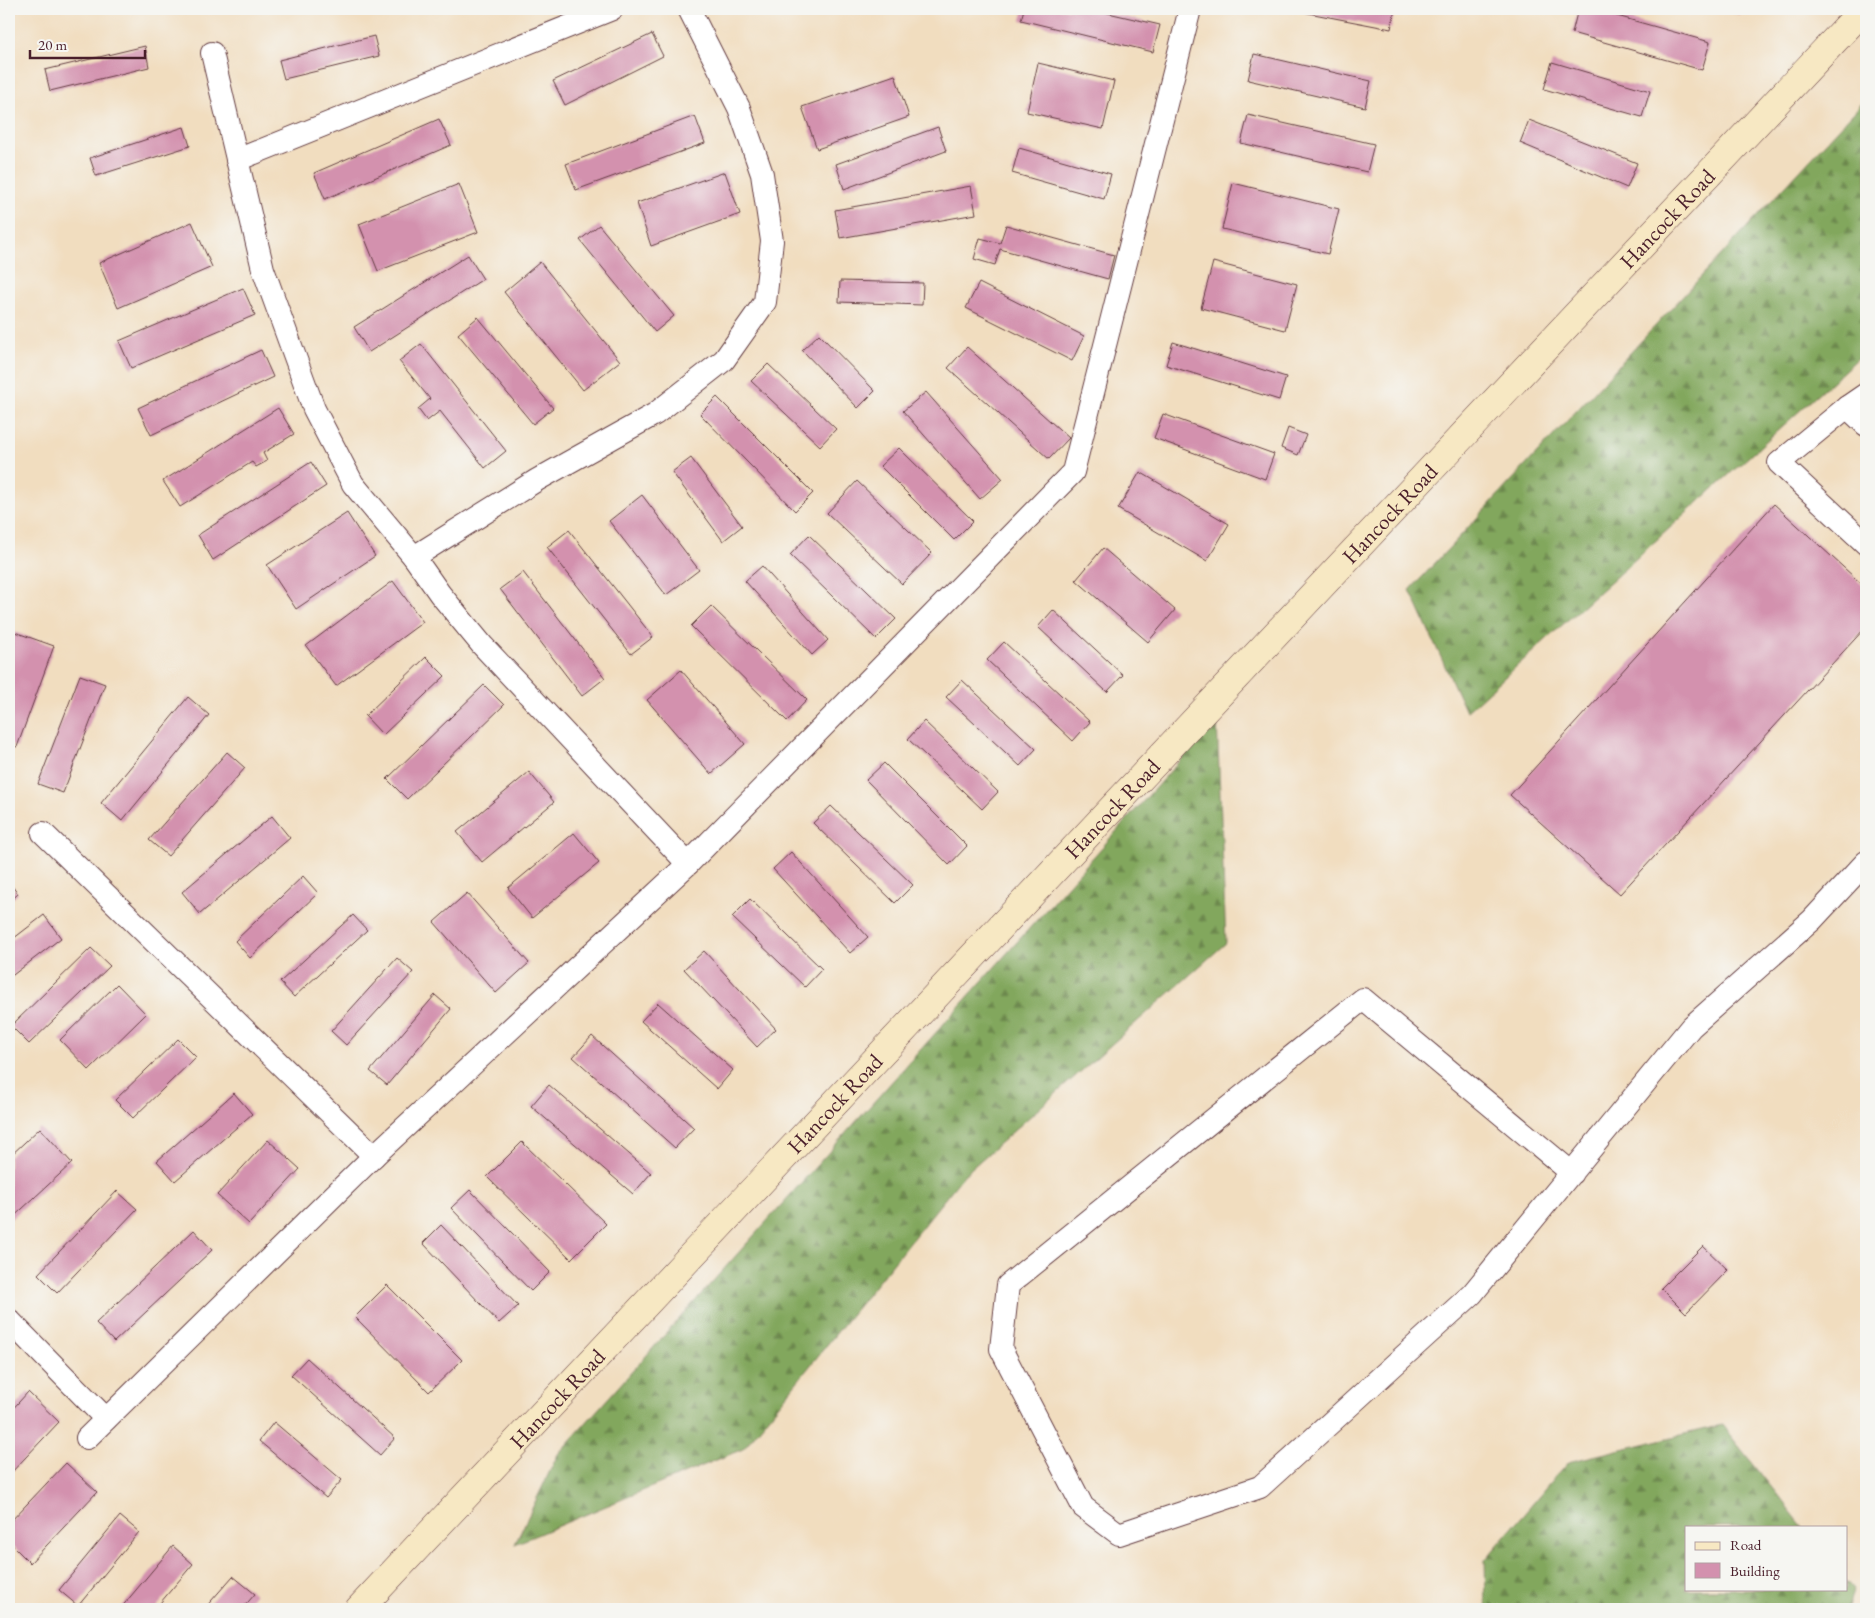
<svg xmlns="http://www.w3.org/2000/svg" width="1875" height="1618" font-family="'EB Garamond',serif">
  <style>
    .forest { fill: url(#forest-firs); stroke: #666344 }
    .building { fill: #d391ae }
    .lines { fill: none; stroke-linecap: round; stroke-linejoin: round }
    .lane-casing { stroke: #633c41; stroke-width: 24 }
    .secondary-casing { stroke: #633c41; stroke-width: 29 }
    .lane { stroke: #fff; stroke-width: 22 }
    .secondary { stroke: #f7e8c3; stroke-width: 28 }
    .labels { text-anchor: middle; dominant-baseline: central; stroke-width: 5; stroke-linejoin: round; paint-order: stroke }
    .street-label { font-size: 22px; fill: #4a1f2b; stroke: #f6f6f2 }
  </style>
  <defs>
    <pattern id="forest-firs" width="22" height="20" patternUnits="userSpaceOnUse" patternTransform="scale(1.25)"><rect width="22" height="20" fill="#82a75d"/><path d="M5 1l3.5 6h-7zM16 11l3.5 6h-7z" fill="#6c874d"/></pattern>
  </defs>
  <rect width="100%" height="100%" fill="#f6f6f2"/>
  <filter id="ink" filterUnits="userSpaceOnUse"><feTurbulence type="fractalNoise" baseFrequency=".02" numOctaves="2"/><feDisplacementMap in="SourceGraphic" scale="10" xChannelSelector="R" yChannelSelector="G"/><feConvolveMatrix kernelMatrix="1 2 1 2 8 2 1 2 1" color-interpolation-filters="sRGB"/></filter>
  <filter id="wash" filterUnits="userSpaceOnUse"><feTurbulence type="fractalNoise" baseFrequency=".0096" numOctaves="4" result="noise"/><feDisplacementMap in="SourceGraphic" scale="20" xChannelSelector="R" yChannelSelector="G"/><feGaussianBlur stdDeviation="1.12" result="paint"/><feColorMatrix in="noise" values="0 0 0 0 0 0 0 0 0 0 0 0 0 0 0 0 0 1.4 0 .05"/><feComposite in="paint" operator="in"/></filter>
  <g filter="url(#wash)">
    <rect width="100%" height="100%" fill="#f1ddbf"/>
    <g class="forest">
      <path d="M1866 99V351L1466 712 1410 590Z"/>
      <path d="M1217 719 1226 943 964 1175 743 1449 515 1544 558 1454Z"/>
      <path d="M1722 1425 1803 1527H1686V1589H1846V1581L1853 1589 1846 1609H1486L1485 1560 1568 1462Z"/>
    </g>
    <g id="blocks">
      <g class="building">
        <path d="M1024 9H1091L1160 25 1153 52 1021 20Z"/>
        <path d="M1288 9H1395L1391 29Z"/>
        <path d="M1578 9H1592L1710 42 1702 70 1572 33Z"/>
        <path d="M1720 9H1742L1740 15Z"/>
        <path d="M652 34 663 56 565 105 553 81Z"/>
        <path d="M374 36 379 56 284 79 279 60Z"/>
        <path d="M145 46 149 67 50 91 45 70Z"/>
        <path d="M1254 54 1371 81 1365 107 1248 80Z"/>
        <path d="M1552 62 1650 91 1642 117 1544 89Z"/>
        <path d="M1038 63 1114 81 1103 129 1027 112Z"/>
        <path d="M895 75 909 117 817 149 802 107Z"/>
        <path d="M1248 115 1374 144 1367 172 1241 143Z"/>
        <path d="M695 116 705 143 576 190 566 164Z"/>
        <path d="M439 119 451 145 325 199 314 173Z"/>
        <path d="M1529 120 1637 163 1627 188 1520 143Z"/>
        <path d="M184 127 190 146 96 176 90 158Z"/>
        <path d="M938 127 946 151 844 189 836 164Z"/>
        <path d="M1019 148 1111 174 1104 199 1012 173Z"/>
        <path d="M725 172 740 214 651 246 637 203Z"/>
        <path d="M1233 183 1339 209 1328 254 1222 229Z"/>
        <path d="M459 184 478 232 378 271 359 224Z"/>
        <path d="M971 186 976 214 840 238 835 210Z"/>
        <path d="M192 222 212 267 118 308 99 263Z"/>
        <path d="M599 225 674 316 655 332 580 240Z"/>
        <path d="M1006 225 1114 255 1108 279 1000 249 995 265 974 259 980 238 1000 243Z"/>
        <path d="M468 255 483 279 369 352 354 327Z"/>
        <path d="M540 262 620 361 583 390 504 292Z"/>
        <path d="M1213 262 1297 284 1285 330 1201 308Z"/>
        <path d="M840 281 923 283 922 305 839 302Z"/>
        <path d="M979 283 1084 336 1072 361 966 308Z"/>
        <path d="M243 288 255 315 131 368 119 341Z"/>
        <path d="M478 317 553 408 533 424 458 334Z"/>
        <path d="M819 334 875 391 858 408 802 350Z"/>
        <path d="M1173 342 1286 377 1279 400 1166 365Z"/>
        <path d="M421 344 506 451 485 468 440 411 427 421 418 409 430 399 399 361Z"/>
        <path d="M967 347 1069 438 1049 459 948 368Z"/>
        <path d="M261 350 273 377 151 435 138 408Z"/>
        <path d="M768 364 836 429 820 446 751 381Z"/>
        <path d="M926 392 1003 479 980 499 903 411Z"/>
        <path d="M717 397 813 493 795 511 700 414Z"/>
        <path d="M278 408 294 434 263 453 267 461 256 467 252 462 180 507 163 481Z"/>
        <path d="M1163 414 1274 454 1265 479 1154 438Z"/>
        <path d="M1288 428 1306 435 1298 455 1281 448Z"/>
        <path d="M899 448 973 521 954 540 880 466Z"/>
        <path d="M691 458 742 526 723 541 672 472Z"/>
        <path d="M311 462 326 486 213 560 198 535Z"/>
        <path d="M1140 472 1229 524 1207 561 1118 509Z"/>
        <path d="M857 481 932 553 902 584 827 513Z"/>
        <path d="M642 495 699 570 666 595 609 521Z"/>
        <path d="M1774 504 1866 588V627L1620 894 1510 795Z"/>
        <path d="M347 513 375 556 296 609 267 565Z"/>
        <path d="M569 530 653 637 631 654 547 547Z"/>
        <path d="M809 535 896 619 876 639 790 555Z"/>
        <path d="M1103 548 1175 610 1148 642 1076 580Z"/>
        <path d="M762 566 828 640 812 655 745 581Z"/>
        <path d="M523 572 605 678 582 696 500 589Z"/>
        <path d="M393 581 423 622 336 686 306 646Z"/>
        <path d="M711 606 807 700 787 721 691 626Z"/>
        <path d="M1053 610 1123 675 1107 692 1038 627Z"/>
        <path d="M9 630 54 646 17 747 9 744Z"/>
        <path d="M1004 642 1090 722 1073 741 987 660Z"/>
        <path d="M426 657 445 676 383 735 365 716Z"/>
        <path d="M681 670 745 744 711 774 647 700Z"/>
        <path d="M80 675 105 684 63 793 38 784Z"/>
        <path d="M962 680 1036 749 1020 766 946 697Z"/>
        <path d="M484 685 504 705 407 799 387 779Z"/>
        <path d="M188 697 209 715 122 821 101 803Z"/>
        <path d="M924 721 998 792 982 809 908 739Z"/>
        <path d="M227 752 245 768 168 856 149 840Z"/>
        <path d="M884 763 967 846 949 865 866 780Z"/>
        <path d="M529 772 554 802 482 862 457 832Z"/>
        <path d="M831 806 913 885 895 903 813 823Z"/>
        <path d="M272 816 290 838 200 914 182 892Z"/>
        <path d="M574 833 599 863 532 918 508 888Z"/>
        <path d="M791 852 868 937 850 953 773 869Z"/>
        <path d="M303 876 318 893 250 958 235 941Z"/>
        <path d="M9 882 18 894 9 902Z"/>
        <path d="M467 893 529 963 496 993 434 922Z"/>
        <path d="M750 899 822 969 805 987 732 917Z"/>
        <path d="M44 915 61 938 9 978V942Z"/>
        <path d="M353 915 367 930 294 997 280 982Z"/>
        <path d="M91 948 110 966 29 1044 11 1026Z"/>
        <path d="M704 951 776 1029 757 1047 684 969Z"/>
        <path d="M397 958 413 972 346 1045 331 1031Z"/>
        <path d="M117 984 146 1014 89 1070 60 1040Z"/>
        <path d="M435 995 451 1009 387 1085 370 1071Z"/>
        <path d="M658 1003 733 1070 717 1089 641 1021Z"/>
        <path d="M592 1036 694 1128 675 1148 573 1057Z"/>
        <path d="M178 1039 196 1057 133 1118 115 1100Z"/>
        <path d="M549 1085 651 1173 633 1194 531 1106Z"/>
        <path d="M234 1093 252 1114 175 1181 157 1161Z"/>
        <path d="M40 1128 72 1163 9 1221V1157Z"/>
        <path d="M268 1140 300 1169 249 1224 217 1195Z"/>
        <path d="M522 1142 606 1224 571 1259 487 1177Z"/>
        <path d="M470 1190 550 1272 531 1291 451 1208Z"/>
        <path d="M117 1191 137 1209 57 1293 38 1274Z"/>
        <path d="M441 1225 518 1306 499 1323 423 1243Z"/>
        <path d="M194 1230 212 1250 114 1342 96 1323Z"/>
        <path d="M1703 1246 1728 1270 1686 1313 1661 1288Z"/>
        <path d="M387 1285 462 1360 429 1392 355 1317Z"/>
        <path d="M307 1358 395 1438 380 1455 291 1375Z"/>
        <path d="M28 1392 59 1422 9 1475V1413Z"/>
        <path d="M274 1422 342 1480 326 1498 259 1441Z"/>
        <path d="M66 1463 97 1492 30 1563 9 1542V1523Z"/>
        <path d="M120 1516 139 1532 78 1606 59 1590Z"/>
        <path d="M173 1546 193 1564 155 1609H120Z"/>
        <path d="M233 1576 255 1594 242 1609H204Z"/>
      </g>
    </g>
  </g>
  <g filter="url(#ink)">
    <use href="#blocks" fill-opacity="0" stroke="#633c41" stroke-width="1"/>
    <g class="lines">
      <defs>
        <g id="lane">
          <path d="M212 53 263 269 314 409 353 484 414 557 440 594 482 645 688 864"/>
          <path d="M237 160 612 9"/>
          <path d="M1866 394 1847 407 1779 463 1866 544"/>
          <path d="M1847 407 1866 425"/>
          <path d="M414 557 537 480 655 414 724 360 765 302 772 241 762 174 739 108 689 9"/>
          <path d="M43 833 374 1156"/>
          <path d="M1572 1173 1363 999 1008 1285 1001 1349 1083 1507 1119 1534 1260 1487 1472 1294 1691 1027 1812 920 1866 862"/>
          <path d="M9 1320 106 1419"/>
          <path d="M87 1438 374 1156 688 864 1073 472 1190 9"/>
        </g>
        <g id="secondary">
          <path id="s1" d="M359 1609 1864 9"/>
        </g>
      </defs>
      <use href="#lane" class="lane-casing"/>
      <use href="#secondary" class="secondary-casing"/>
      <use href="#lane" class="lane"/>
      <use href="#secondary" class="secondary"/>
    </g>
  </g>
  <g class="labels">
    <g class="street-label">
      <text stroke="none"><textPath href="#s1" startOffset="1909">Hancock Road</textPath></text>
      <text stroke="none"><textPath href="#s1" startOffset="1504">Hancock Road</textPath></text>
      <text stroke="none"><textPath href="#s1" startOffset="1099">Hancock Road</textPath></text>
      <text stroke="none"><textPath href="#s1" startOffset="694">Hancock Road</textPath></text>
      <text stroke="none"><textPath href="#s1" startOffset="289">Hancock Road</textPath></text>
    </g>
  </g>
  <rect width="1875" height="1618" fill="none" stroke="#f6f6f2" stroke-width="30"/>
  <rect x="1685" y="1526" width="162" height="65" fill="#f6f6f2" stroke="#b1a0a2"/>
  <rect x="1695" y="1542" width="25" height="8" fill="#f7e8c3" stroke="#b1a0a2"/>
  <text x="1730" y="1550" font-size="15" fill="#4a1f2b">Road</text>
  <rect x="1695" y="1563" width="25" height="15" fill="#d391ae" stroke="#b1a0a2"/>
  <text x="1730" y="1576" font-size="15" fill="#4a1f2b">Building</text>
  <path d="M30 50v8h115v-8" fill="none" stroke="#4a1f2b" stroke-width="2.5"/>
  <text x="38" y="50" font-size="15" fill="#4a1f2b" stroke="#f6f6f2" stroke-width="4" paint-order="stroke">20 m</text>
</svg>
